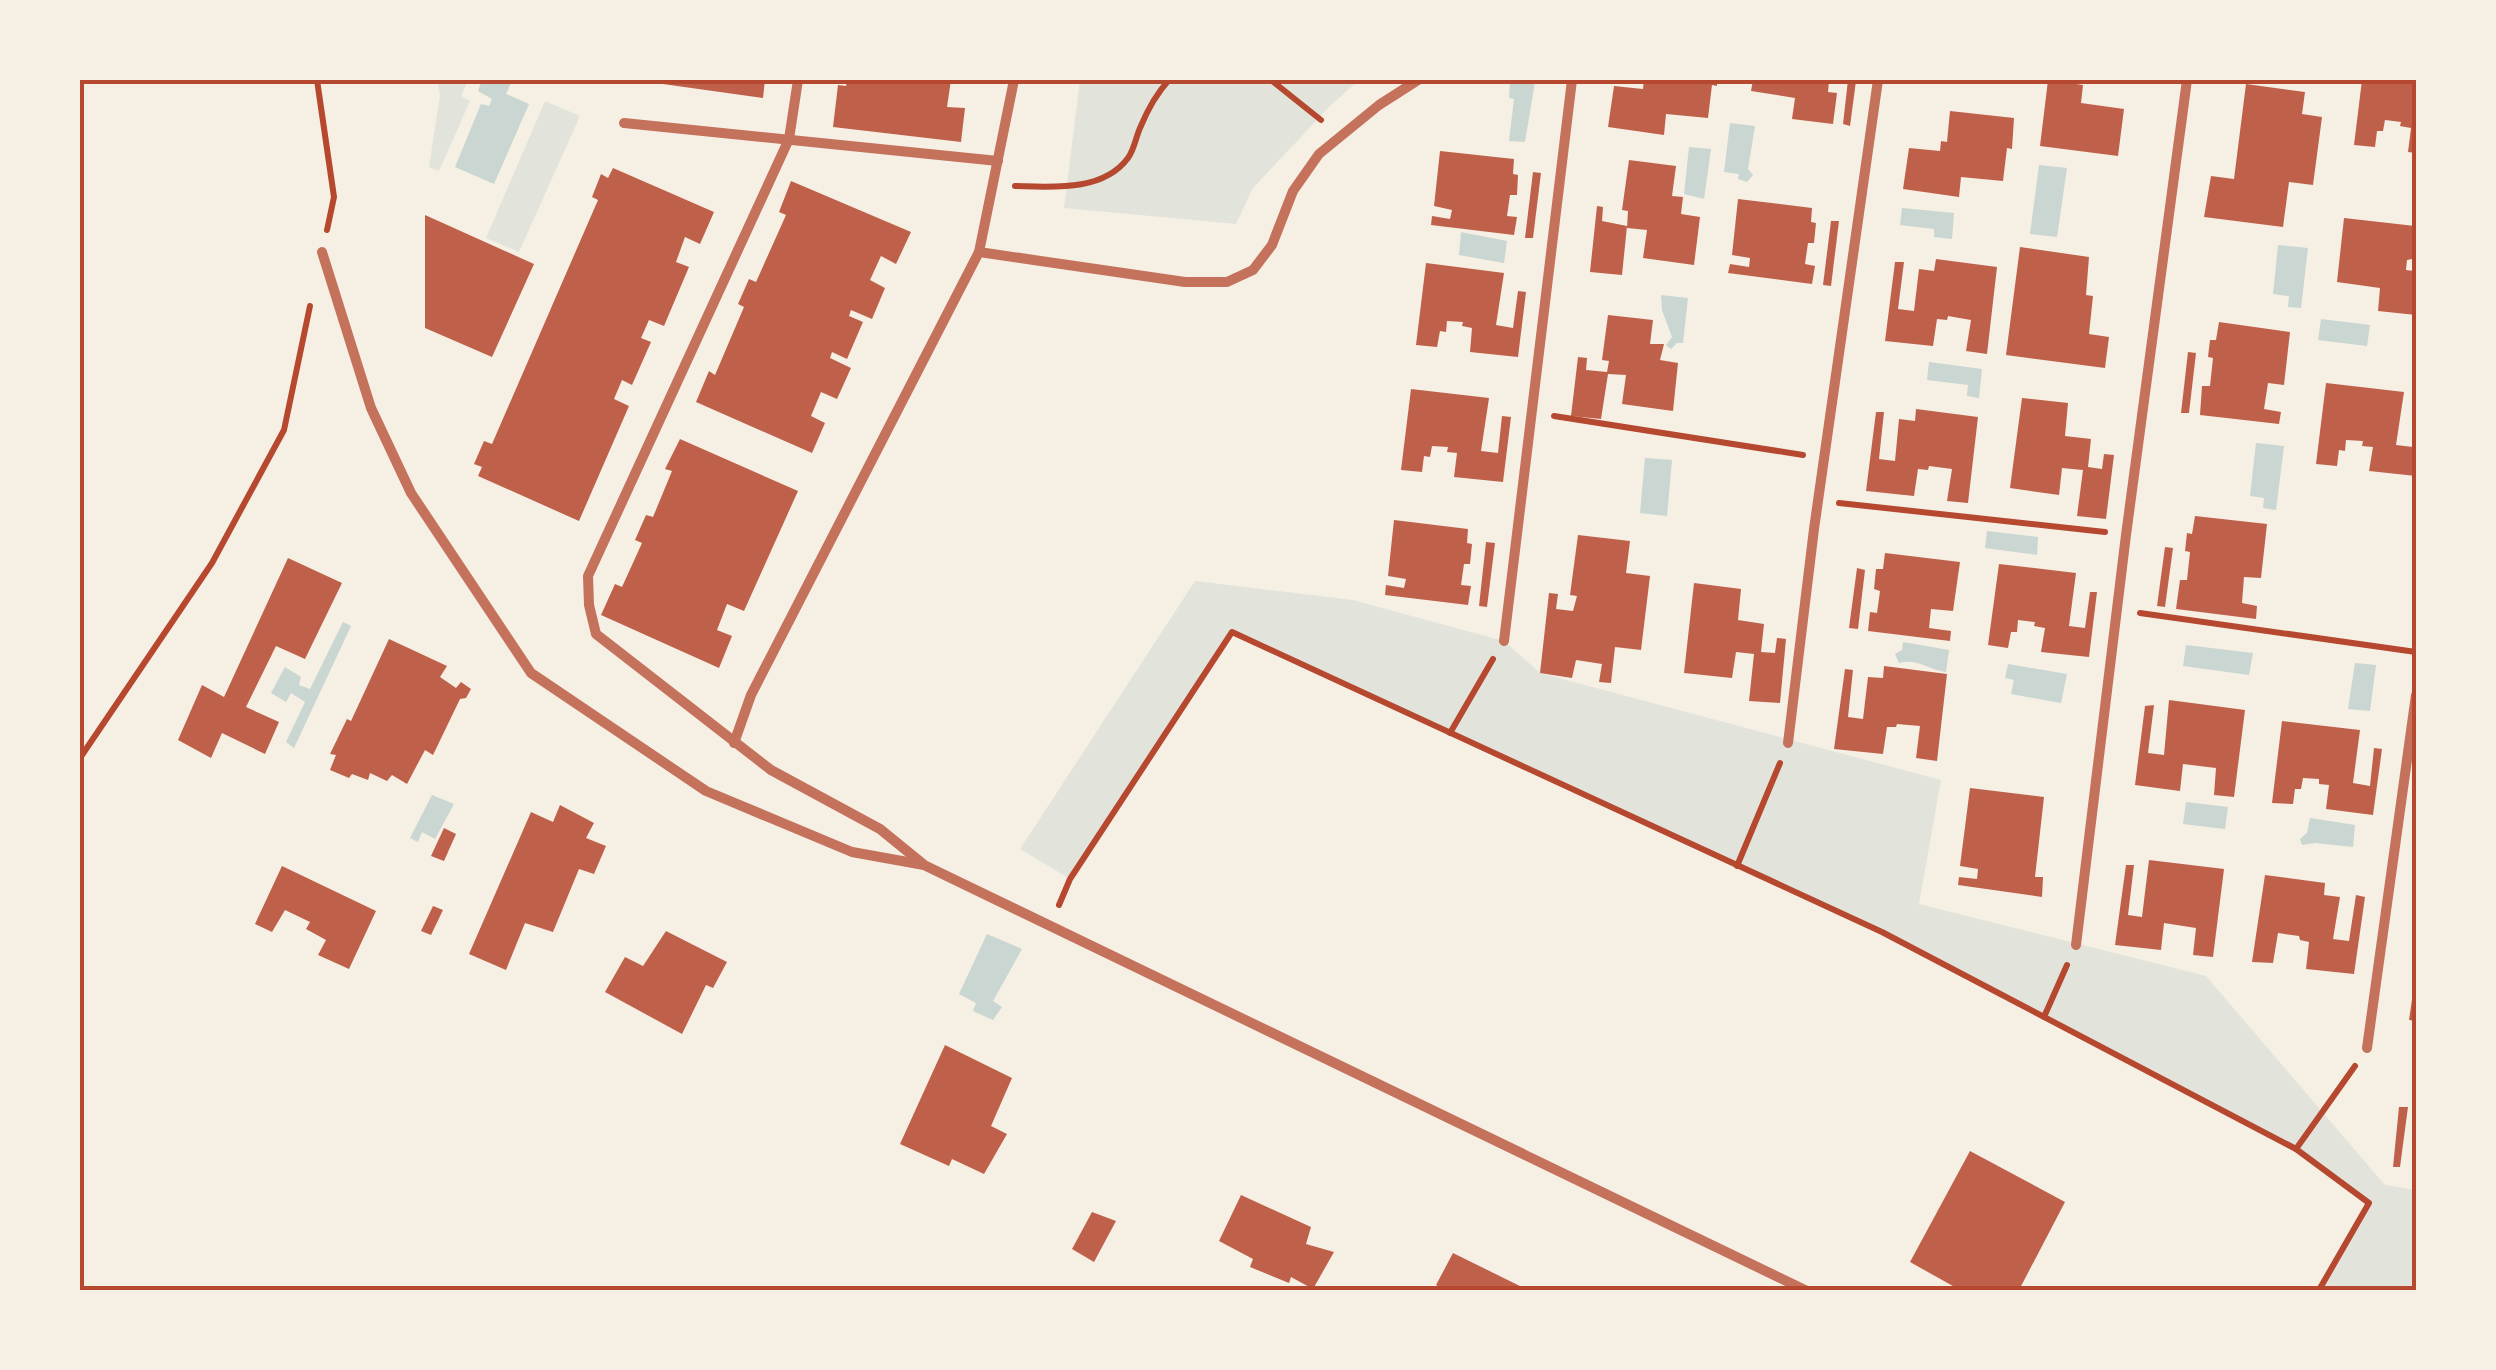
<svg xmlns="http://www.w3.org/2000/svg" width="2496" height="1370" font-family="Figtree,sans-serif">
  <style>
    .green { fill: #e2e4dc }
    .water { fill: #c9d6d2 }
    .building { fill: #bf614a }
    .lines { fill: none; stroke-linecap: round; stroke-linejoin: round }
    .path { stroke: #b5482f; stroke-width: 6 }
    .minor { stroke: #c5725c; stroke-width: 10 }
    .neatline { fill: none; stroke: #b5482f; stroke-width: 4 }
  </style>
  <rect width="100%" height="100%" fill="#f6efe4"/>
  <g class="green">
    <path d="M437 80H468L461 96 470 101 439 171 429 167 440 95Z"/>
    <path d="M1080 80H1359L1329 107 1253 188 1236 224 1064 208Z"/>
    <path d="M545 101 580 116 519 252 486 238Z"/>
    <path d="M1195 581 1353 600 1504 641 1540 673 1941 780 1919 904 2206 976 2385 1185 2416 1190V1290H2319L2368 1203 2296 1149 1882 932 1232 633 1070 879 1020 849Z"/>
  </g>
  <g class="water">
    <path d="M482 80 511 83 506 94 529 104 494 184 455 167 481 104 489 106 492 99 478 91Z"/>
    <path d="M1510 80 1535 82 1525 142 1509 141 1514 99 1509 98Z"/>
    <path d="M1730 123 1755 126 1748 169 1753 175 1747 182 1738 179 1739 174 1724 172Z"/>
    <path d="M1689 147 1711 149 1704 199 1684 194Z"/>
    <path d="M2039 165 2067 168 2057 237 2030 234Z"/>
    <path d="M1902 208 1954 213 1952 239 1934 237V229L1900 225Z"/>
    <path d="M1461 232 1507 241 1504 263 1459 255Z"/>
    <path d="M2278 245 2308 248 2301 308 2288 307 2289 296 2273 294Z"/>
    <path d="M1661 295 1688 298 1683 343H1677L1671 349 1666 345 1672 337 1662 310Z"/>
    <path d="M2321 319 2370 325 2367 346 2318 340Z"/>
    <path d="M1929 362 1982 369 1979 398 1967 396 1968 385 1927 380Z"/>
    <path d="M2256 443 2284 446 2276 510 2263 508 2264 498 2250 496Z"/>
    <path d="M1645 458 1672 460 1667 516 1640 513Z"/>
    <path d="M1987 531 2038 537 2037 555 1985 548Z"/>
    <path d="M343 622 351 626 294 748 286 742 305 702 291 693 286 702 271 693 285 667 301 677 299 685 310 689Z"/>
    <path d="M1903 642 1949 650 1946 672C1927 669 1917 658 1899 663L1895 654 1902 650Z"/>
    <path d="M2186 645 2253 653 2249 675 2183 666Z"/>
    <path d="M2355 663 2376 665 2370 711 2348 709Z"/>
    <path d="M2008 664 2067 674 2061 703 2011 694 2014 680 2005 678Z"/>
    <path d="M432 795 454 804 435 839 422 832 418 842 410 838Z"/>
    <path d="M2186 802 2228 807 2225 829 2183 824Z"/>
    <path d="M2310 818 2355 825 2353 847 2315 843 2302 845 2300 839 2307 833Z"/>
    <path d="M987 934 1022 949 993 1001 1002 1007 993 1020 973 1011 976 1003 959 994Z"/>
  </g>
  <g class="building">
    <path d="M634 80H765L763 98Z"/>
    <path d="M847 80H951L947 107 965 108 961 142 833 127 838 85 846 86Z"/>
    <path d="M1644 80H1717V86L1712 85 1708 118 1666 114 1664 135 1608 127 1614 86 1643 89Z"/>
    <path d="M1753 80 1829 81 1828 92 1837 93 1833 124 1792 119 1795 98 1751 91Z"/>
    <path d="M1848 80 1856 81 1850 126 1843 124Z"/>
    <path d="M2048 80 2083 85 2081 103 2124 109 2118 156 2040 146Z"/>
    <path d="M2362 80H2416V153L2408 152 2411 128 2400 126 2401 122 2385 120 2383 131H2377L2375 147 2354 145Z"/>
    <path d="M2246 84 2305 92 2302 114 2322 117 2313 185 2289 182 2283 227 2204 217 2211 176 2234 179Z"/>
    <path d="M1950 111 2014 118 2012 149 2007 148 2003 181 1961 177 1959 197 1903 189 1909 148 1940 151 1941 141 1947 142Z"/>
    <path d="M1440 151 1514 159 1513 174 1518 175 1517 195H1510L1507 216 1517 217 1514 235 1431 225 1432 216 1450 219 1452 210 1434 206Z"/>
    <path d="M1629 160 1676 166 1672 196 1683 197 1681 214 1700 217 1694 265 1643 258 1647 230 1627 228 1628 211 1622 210Z"/>
    <path d="M613 168 714 212 700 244 685 237 676 262 689 267 664 326 649 320 641 338 651 342 632 385 622 380 614 399 629 406 579 521 478 476 482 467 474 464 484 441 492 444 598 200 592 197 601 174 608 178Z"/>
    <path d="M1533 172 1541 173 1533 238H1525Z"/>
    <path d="M791 181 911 232 896 264 881 256 870 280 885 288 872 319 851 310 849 316 863 322 847 359 832 352 830 358 851 368 837 399 821 392 811 416 825 423 812 453 696 402 709 371 715 375 744 307 738 304 749 279 756 282 786 215 779 212Z"/>
    <path d="M1738 199 1812 208 1811 222 1816 223 1814 243H1808L1805 264 1815 266 1812 284 1728 273 1730 264 1749 267 1750 258 1732 255Z"/>
    <path d="M1597 206 1603 207 1602 221 1627 226 1622 275 1590 272Z"/>
    <path d="M425 215 534 264 492 357 425 328Z"/>
    <path d="M2344 218 2415 226 2412 259 2407 260 2406 270 2414 271 2416 315 2378 311 2380 288 2337 282Z"/>
    <path d="M1831 221H1839L1831 286 1823 285Z"/>
    <path d="M2020 247 2089 257 2086 295 2093 296 2089 334 2109 337 2105 368 2006 355Z"/>
    <path d="M1936 259 1997 267 1987 354 1966 351 1971 320 1948 316 1947 320 1937 319 1933 346 1885 341 1895 262H1904L1898 309 1914 311 1919 269 1934 271Z"/>
    <path d="M1426 263 1504 273 1496 325 1513 328 1518 291 1526 292 1518 357 1470 352 1472 328 1462 326 1463 322 1447 321 1446 332 1440 331 1437 347 1416 345Z"/>
    <path d="M1608 315 1653 320 1650 344H1664L1660 360 1678 363 1673 411 1622 404 1626 375 1608 374 1601 419 1571 416 1578 357 1587 358 1586 370 1607 372 1609 361 1602 360Z"/>
    <path d="M2219 322 2290 332 2284 385 2268 383 2264 409 2281 412 2279 424 2200 415 2202 386H2210L2213 358 2208 357 2210 340H2216Z"/>
    <path d="M2188 352 2196 353 2189 413H2181Z"/>
    <path d="M2326 383 2404 392 2396 445 2413 447 2416 440V476L2369 471 2373 447 2362 446 2363 441 2346 440 2345 451 2339 450 2337 466 2316 464Z"/>
    <path d="M1411 389 1489 398 1481 451 1498 453 1502 416 1511 417 1503 482 1454 477 1457 453 1447 452 1448 447 1432 446 1430 457 1424 456 1422 472 1401 470Z"/>
    <path d="M2022 398 2068 403 2065 436 2091 439 2088 467 2102 469 2104 454 2114 455 2106 519 2077 516 2083 470 2062 468 2059 495 2010 488Z"/>
    <path d="M1916 409 1978 417 1968 503 1947 501 1952 469 1929 466 1928 470 1918 469 1914 496 1866 491 1876 412H1884L1879 459 1895 461 1899 419 1915 421Z"/>
    <path d="M680 439 798 491 744 611 727 604 717 630 732 636 719 668 601 615 615 584 622 587 642 543 635 540 646 515 653 517 672 471 665 469Z"/>
    <path d="M2195 516 2267 524 2261 578 2244 577 2242 603 2257 606 2256 619 2176 609 2180 580H2187L2190 552 2185 551 2187 533 2192 534Z"/>
    <path d="M1394 520 1468 529 1467 543 1472 544 1470 564H1464L1461 585 1471 586 1468 605 1385 595 1386 585 1404 588 1406 579 1388 576Z"/>
    <path d="M1578 535 1630 541 1626 573 1650 576 1641 650 1615 647 1611 683 1599 682 1602 664 1576 660 1572 678 1540 673 1549 593 1558 594 1556 609 1573 611 1577 596 1570 595Z"/>
    <path d="M1486 542 1495 543 1487 607 1479 606Z"/>
    <path d="M2165 547 2173 548 2165 607 2157 606Z"/>
    <path d="M1885 553 1960 562 1953 611 1931 609 1929 628 1951 631 1950 641 1868 631 1870 612 1877 613 1880 591 1874 589 1876 569H1883Z"/>
    <path d="M288 558 342 583 305 659 276 646 246 707 279 722 265 754 222 733 211 758 178 740 202 685 224 697Z"/>
    <path d="M1999 564 2076 573 2069 626 2085 628 2090 592H2097L2089 657 2041 652 2045 628 2034 626 2035 622 2018 620 2017 632H2011L2008 648 1988 645Z"/>
    <path d="M1857 568 1865 570 1858 629 1849 628Z"/>
    <path d="M1694 583 1741 589 1738 620 1764 624 1761 652 1775 653 1777 638 1786 639 1780 703 1749 701 1754 654 1736 652 1732 678 1684 673Z"/>
    <path d="M389 639 447 666 440 677 456 688 461 682 471 689 466 698 460 699 433 755 425 750 407 784 392 775 387 781 370 773 368 780 352 774 349 778 330 770 336 755 330 754 347 719 351 721Z"/>
    <path d="M1884 666 1947 674 1937 761 1916 758 1920 726 1897 724 1896 727H1887L1883 754 1834 749 1845 669 1853 670 1848 717 1863 719 1868 677 1883 678Z"/>
    <path d="M2169 700 2245 710 2234 797 2214 795 2216 768 2183 764 2180 791 2135 785 2145 706 2154 705 2148 753 2164 755Z"/>
    <path d="M2282 721 2360 730 2353 783 2370 786 2374 748 2382 749 2373 815 2326 809 2329 785 2319 784V779L2303 778 2301 789H2295L2293 804 2272 803Z"/>
    <path d="M1970 788 2044 797 2035 877H2043L2042 897 1958 885 1959 877 1977 879 1978 869 1960 866Z"/>
    <path d="M560 805 594 823 586 838 606 846 594 874 579 869 553 932 525 923 506 970 469 954 531 812 553 822Z"/>
    <path d="M444 828 456 834 444 861 431 856Z"/>
    <path d="M2149 860 2224 869 2213 957 2193 955 2196 928 2164 923 2161 950 2115 945 2126 865H2134L2128 915 2142 917Z"/>
    <path d="M282 866 376 911 349 969 318 955 326 940 306 929 310 922 285 910 272 932 255 924Z"/>
    <path d="M2265 875 2325 883 2324 895 2340 897 2333 939 2349 941 2356 895 2365 897 2354 974 2306 969 2309 942 2300 940 2299 936 2278 933 2273 963 2252 962Z"/>
    <path d="M433 906 443 910 431 935 421 931Z"/>
    <path d="M666 931 727 962 713 988 706 985 682 1034 605 992 625 957 643 966Z"/>
    <path d="M2414 986H2416V1021L2409 1020Z"/>
    <path d="M945 1045 1012 1078 991 1126 1007 1134 984 1174 952 1159 949 1166 900 1144Z"/>
    <path d="M2399 1107H2408L2400 1167H2393Z"/>
    <path d="M1970 1151 2065 1202 2019 1290H1960L1910 1262Z"/>
    <path d="M1241 1195 1311 1227 1306 1244 1334 1252 1313 1289 1291 1277 1289 1283 1250 1267 1253 1259 1219 1241Z"/>
    <path d="M1092 1212 1116 1221 1094 1262 1072 1249Z"/>
    <path d="M1453 1253 1528 1290H1445L1436 1285Z"/>
  </g>
  <g class="lines">
    <g class="path">
      <path d="M317 80 334 197 327 230"/>
      <path d="M1271 80 1321 120"/>
      <path d="M1015 186C1052 187 1103 192 1128 158 1134 150 1136 137 1140 128 1147 111 1156 94 1169 80"/>
      <path d="M1554 416 1803 455"/>
      <path d="M1839 503 2105 532"/>
      <path d="M2140 613 2416 652"/>
      <path d="M1450 733 1493 659"/>
      <path d="M80 758 212 563 284 430 310 306"/>
      <path d="M1737 866 1780 763"/>
      <path d="M1059 905 1070 879 1232 632 1882 932 2296 1149 2369 1203 2319 1290"/>
      <path d="M2044 1017 2067 965"/>
      <path d="M2296 1149 2355 1066"/>
    </g>
    <g class="minor">
      <path d="M798 80 789 139 588 576 589 605 596 634 771 770 880 829 923 864"/>
      <path d="M1014 80 979 252 1185 282H1227L1253 270 1272 245 1293 191 1319 154 1379 105 1418 80"/>
      <path d="M624 123 998 161"/>
      <path d="M322 252 371 408 411 493 531 673 706 791 852 852 924 865 1805 1290"/>
      <path d="M1504 641 1572 80"/>
      <path d="M734 743 751 695 979 252"/>
      <path d="M1788 743 1814 529 1878 80"/>
      <path d="M2076 945 2126 535 2187 80"/>
      <path d="M2367 1048 2416 695"/>
    </g>
  </g>
  <rect width="2496" height="1370" fill="none" stroke="#f6efe4" stroke-width="165"/>
  <rect x="82" y="82" width="2332" height="1206" class="neatline"/>
</svg>
